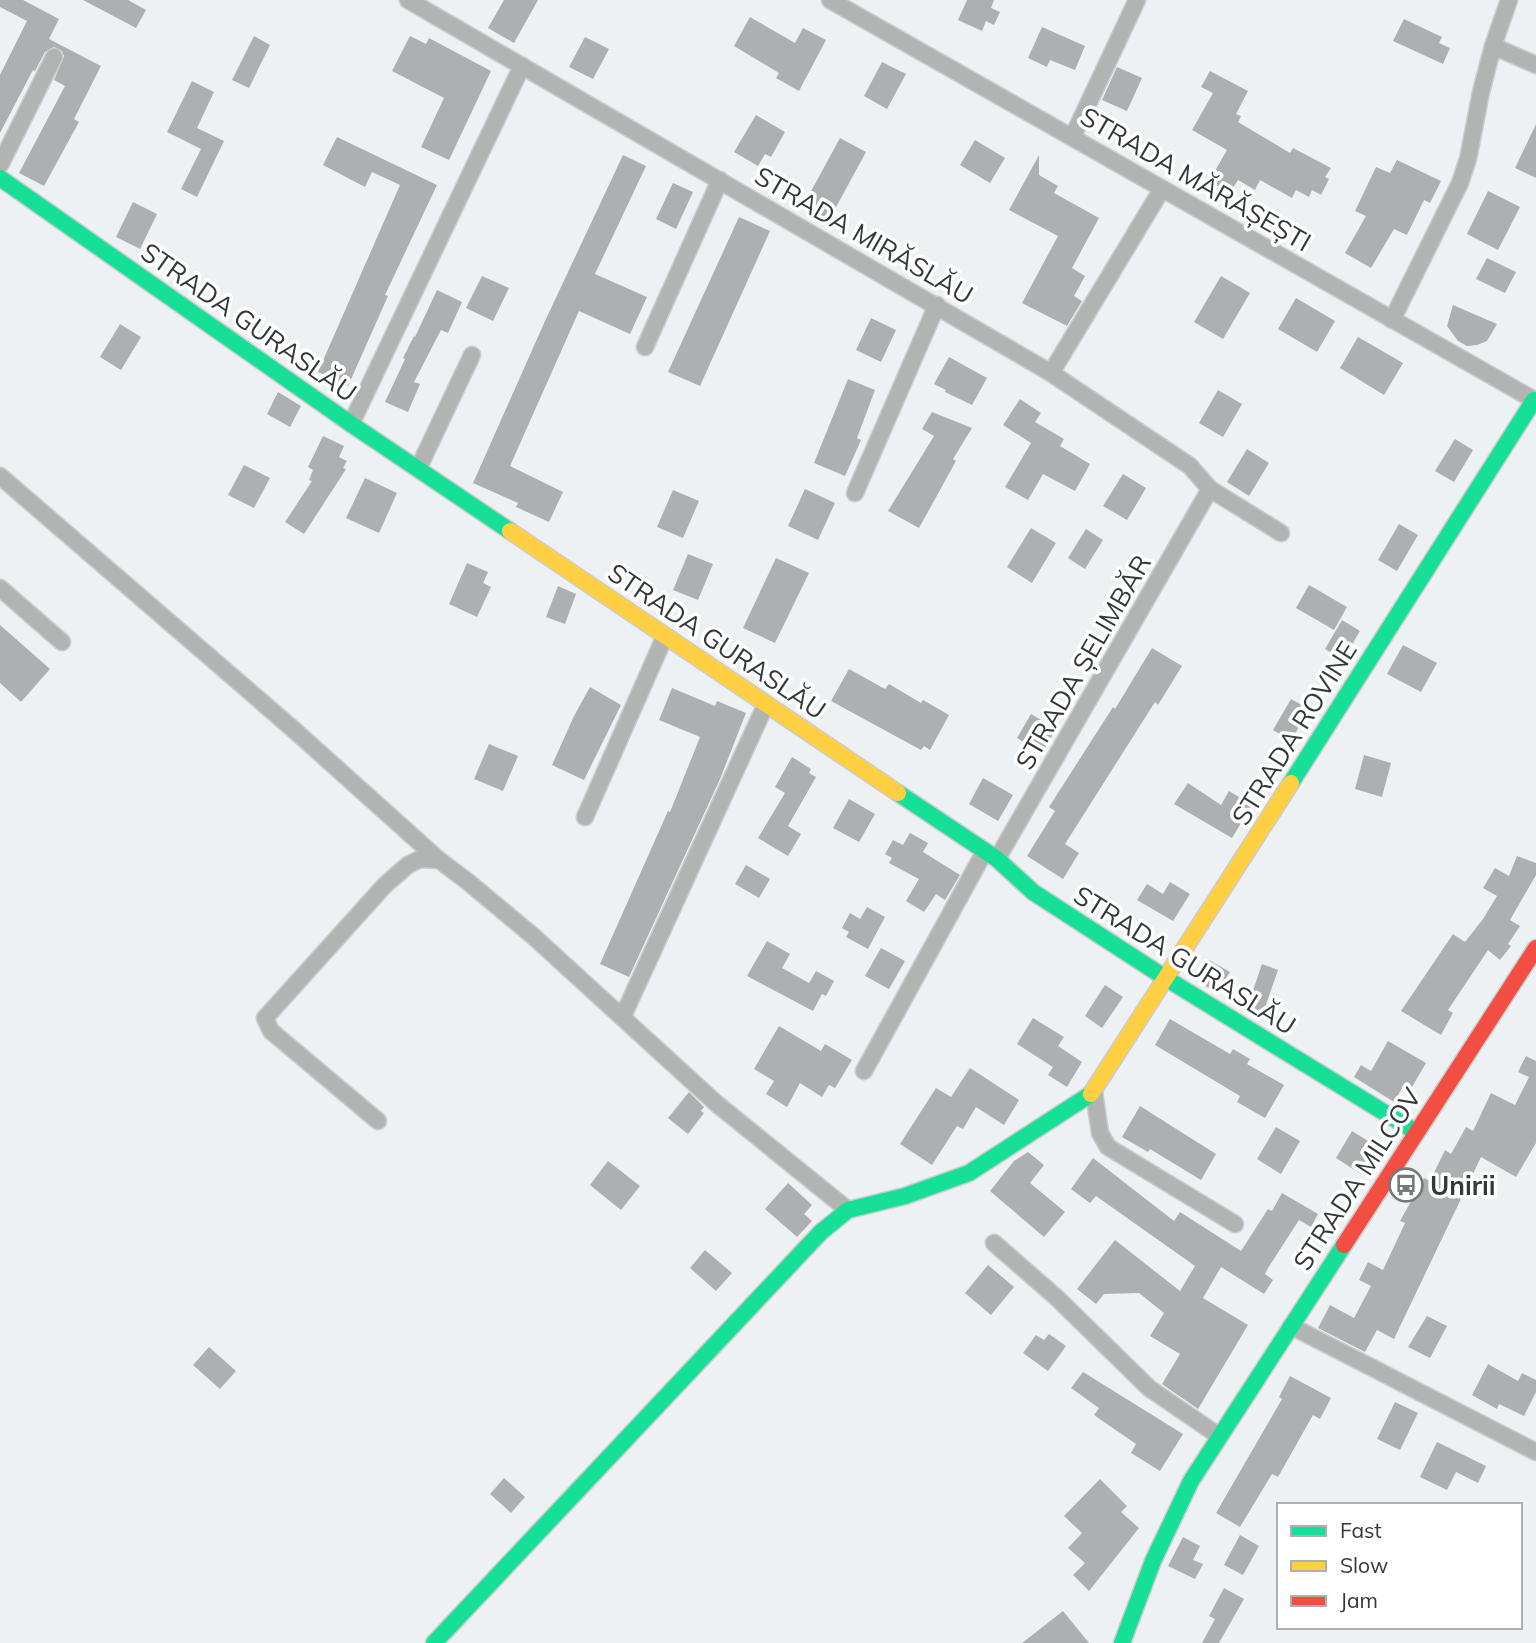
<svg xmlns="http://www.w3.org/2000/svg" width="1536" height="1643" font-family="Mulish,sans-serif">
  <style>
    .building { fill: #aeafb1 }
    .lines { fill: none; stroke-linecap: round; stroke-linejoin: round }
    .street-casing { stroke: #caccce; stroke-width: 19 }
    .fast-casing { stroke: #caccce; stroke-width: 19 }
    .slow-casing { stroke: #caccce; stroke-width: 19 }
    .jam-casing { stroke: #caccce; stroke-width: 19 }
    .street { stroke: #b2b3b3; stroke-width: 16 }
    .fast { stroke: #16e098; stroke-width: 16 }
    .slow { stroke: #ffcf43; stroke-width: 16 }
    .jam { stroke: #f24e42; stroke-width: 16 }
    .labels { text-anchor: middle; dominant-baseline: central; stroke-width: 7; stroke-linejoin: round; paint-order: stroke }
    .street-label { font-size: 26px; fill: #35383b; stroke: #fff }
    .poi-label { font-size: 26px; font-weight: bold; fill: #35383b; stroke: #fff; text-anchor: start }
  </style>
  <rect width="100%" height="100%" fill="#eef1f4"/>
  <g class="building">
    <path d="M0 0H23L59 19 49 39 101 66 74 119 79 122 44 186 19 173 65 86 54 80 64 56 62 51 54 47 45 52 35 71 33 70 0 133V75L27 21 0 7Z"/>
    <path d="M83 0H128L146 10 136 28Z"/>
    <path d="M504 0H538L514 43 488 28Z"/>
    <path d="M967 0H994L991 8 1000 12 994 25 986 21 982 31 958 20Z"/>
    <path d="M750 17 795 43 803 28 826 40 799 91 776 78 779 73 734 46Z"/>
    <path d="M1404 19 1442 37 1439 43 1450 48 1443 64 1393 41Z"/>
    <path d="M1042 27 1085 46 1075 70 1050 60 1047 67 1028 58Z"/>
    <path d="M254 36 270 45 249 88 232 80Z"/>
    <path d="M410 36 426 44 429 38 491 71 449 160 421 147 444 98 392 71Z"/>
    <path d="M585 37 609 49 593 79 569 67Z"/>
    <path d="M882 62 906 74 887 109 864 96Z"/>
    <path d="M1117 67 1142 78 1127 111 1102 100Z"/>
    <path d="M1210 71 1248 91 1236 114 1241 116 1238 122 1290 153 1293 148 1331 168 1325 177 1329 179 1321 195 1312 190 1309 197 1296 190 1292 198 1260 180 1255 190 1238 180 1230 193 1209 181 1227 150 1192 130 1213 93 1201 87Z"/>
    <path d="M192 81 214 92 197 128 224 141 197 197 181 189 201 149 167 132Z"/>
    <path d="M756 115 785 132 771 157 765 154 758 166 734 152Z"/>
    <path d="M1536 124V178L1515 168Z"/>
    <path d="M337 137 437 185 385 295 388 296 348 386 318 372 400 185 372 172 365 187 323 165Z"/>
    <path d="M840 138 866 152 829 220 803 206Z"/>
    <path d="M975 140 1005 158 990 183 960 165Z"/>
    <path d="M623 155 646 166 595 274 647 297 630 334 579 311 510 466 563 492 549 522 516 507 518 503 473 483 545 321Z"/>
    <path d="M1039 155V175L1058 186 1054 193 1099 218 1072 268 1085 276 1074 296 1082 301 1067 326 1022 303 1058 236 1009 210Z"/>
    <path d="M1397 160 1441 181 1430 203 1424 200 1407 235 1394 229 1371 268 1345 253 1366 216 1355 211 1376 167 1390 173Z"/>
    <path d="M673 183 693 192 676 229 656 219Z"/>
    <path d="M1488 191 1520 207 1498 250 1467 234Z"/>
    <path d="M133 202 157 214 140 249 116 237Z"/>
    <path d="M739 217 770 231 700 386 668 372Z"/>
    <path d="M1487 258 1516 272 1505 293 1476 279Z"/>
    <path d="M482 276 509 288 493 321 466 308Z"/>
    <path d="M1221 276 1250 293 1223 339 1194 322Z"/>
    <path d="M437 290 462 302 448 333 441 330 414 382 420 384 408 412 385 402 405 359 403 358 414 336 415 337Z"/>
    <path d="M1296 298 1335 321 1317 352 1278 329Z"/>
    <path d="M1453 305 1497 324 1487 341 1477 345 1467 346 1458 341 1447 326Z"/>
    <path d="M871 318 896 330 881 362 856 350Z"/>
    <path d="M120 324 141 337 121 370 100 357Z"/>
    <path d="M1358 337 1403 363 1384 395 1340 368Z"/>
    <path d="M949 357 987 378 972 405 945 392 946 390 934 384Z"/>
    <path d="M848 379 875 390 857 438 861 440 845 476 814 463Z"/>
    <path d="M1218 390 1242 404 1223 437 1199 423Z"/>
    <path d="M278 392 301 406 290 427 267 414Z"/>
    <path d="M1020 399 1041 413 1035 422 1064 439 1060 446 1090 464 1075 491 1043 474 1028 500 1005 487 1031 443 1003 425Z"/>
    <path d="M932 412 972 428 953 459 956 461 919 528 888 511 934 436 922 429Z"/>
    <path d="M323 436 344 446 339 457 347 461 343 468 346 469 304 534 285 522 312 481 309 480 313 470 308 467Z"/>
    <path d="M1455 439 1473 450 1454 482 1435 471Z"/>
    <path d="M1247 449 1269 463 1249 496 1227 482Z"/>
    <path d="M244 465 270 478 254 508 228 495Z"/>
    <path d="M1123 474 1146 488 1127 520 1103 506Z"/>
    <path d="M365 478 397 493 379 533 346 518Z"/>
    <path d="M805 489 835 503 818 540 788 526Z"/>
    <path d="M673 490 699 501 683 538 657 527Z"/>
    <path d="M1399 524 1418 535 1397 571 1378 560Z"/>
    <path d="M1031 528 1056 543 1032 583 1007 567Z"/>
    <path d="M1086 529 1103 540 1085 569 1068 558Z"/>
    <path d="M688 554 713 564 698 600 673 590Z"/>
    <path d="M776 558 809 573 775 643 743 628Z"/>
    <path d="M467 563 488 572 483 583 491 587 477 617 449 604Z"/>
    <path d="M1309 585 1347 607 1334 630 1296 608Z"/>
    <path d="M558 586 576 594 565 624 546 617Z"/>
    <path d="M1342 620 1360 631 1343 660 1325 649Z"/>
    <path d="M0 625 50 669 21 702 0 683Z"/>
    <path d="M1403 645 1437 663 1421 692 1387 674Z"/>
    <path d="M1152 648 1182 666 1158 705 1155 702 1065 844 1079 853 1063 879 1027 856 1055 811 1049 807 1113 707 1115 709Z"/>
    <path d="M849 669 885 689 889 684 921 703 923 700 949 715 930 750 924 746 921 750 831 701Z"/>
    <path d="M590 687 621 705 584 780 552 765 574 716Z"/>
    <path d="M672 688 715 706 717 701 746 713 720 779 629 977 600 964 668 811 670 812 700 737 659 720Z"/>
    <path d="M1291 699 1309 709 1291 741 1273 730Z"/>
    <path d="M1031 714 1056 729 1042 753 1017 738Z"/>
    <path d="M489 744 518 756 503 791 474 779Z"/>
    <path d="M1364 755 1391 763 1382 797 1355 789Z"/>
    <path d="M792 757 811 769 809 773 816 777 788 826 801 834 788 856 758 838 785 793 775 787Z"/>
    <path d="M983 778 1013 795 998 821 969 804Z"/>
    <path d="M1188 783 1221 805 1229 791 1252 805 1232 838 1174 804Z"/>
    <path d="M849 799 875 814 859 842 833 828Z"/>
    <path d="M910 833 928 843 923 852 960 875 945 900 936 894 924 912 906 901 919 879 889 863 892 858 885 854 893 840 903 845Z"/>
    <path d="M1517 856 1536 863V875L1510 920 1520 926 1508 944 1511 946 1500 960 1488 950 1448 1010 1453 1013 1441 1035 1401 1011 1453 934 1465 942 1483 919 1497 896 1483 888 1495 868 1509 876Z"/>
    <path d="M746 865 770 879 759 898 735 884Z"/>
    <path d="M1170 882 1190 894 1173 921 1137 900 1147 884 1163 894Z"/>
    <path d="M867 907 885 917 868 949 846 937 849 932 842 928 850 913 860 919Z"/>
    <path d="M767 941 790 954 782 968 809 983 816 971 834 981 826 996 822 994 813 1011 747 976Z"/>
    <path d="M881 948 905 961 889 989 865 976Z"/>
    <path d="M1209 960 1230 972 1217 993 1197 981Z"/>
    <path d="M1262 964 1278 970 1263 1013 1247 1008Z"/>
    <path d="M1105 985 1123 997 1102 1028 1085 1016Z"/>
    <path d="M1033 1018 1064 1037 1058 1046 1082 1062 1067 1087 1048 1075 1053 1067 1017 1044Z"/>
    <path d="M1170 1019 1230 1054 1233 1049 1250 1059 1247 1064 1284 1085 1265 1118 1237 1102 1240 1096 1155 1045Z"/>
    <path d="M779 1026 821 1051 825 1044 852 1060 835 1088 829 1085 822 1097 800 1083 787 1107 766 1094 774 1081 754 1069Z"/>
    <path d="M1388 1041 1426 1063 1412 1087 1405 1083 1394 1102 1354 1077 1361 1065 1371 1071Z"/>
    <path d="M1526 1056 1536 1061V1143L1516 1177 1481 1157 1394 1339 1377 1330 1365 1352 1318 1328 1330 1305 1354 1318 1371 1286 1359 1280 1368 1262 1383 1270 1405 1223 1400 1221 1424 1178 1430 1181 1445 1150 1451 1154 1466 1127 1473 1131 1491 1093 1515 1105 1529 1077 1518 1072Z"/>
    <path d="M970 1068 1019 1100 1004 1125 976 1107 963 1129 957 1126 932 1165 900 1144 936 1088 951 1097Z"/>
    <path d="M689 1092 704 1107 701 1111 704 1113 688 1134 668 1118Z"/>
    <path d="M1140 1106 1216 1154 1201 1180 1150 1149 1148 1152 1122 1137Z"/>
    <path d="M1276 1127 1300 1141 1281 1174 1257 1159Z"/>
    <path d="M1352 1131 1378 1147 1361 1174 1336 1158Z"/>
    <path d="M1028 1152 1044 1165 1030 1183 1065 1212 1044 1237 990 1191 1014 1161Z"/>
    <path d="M1093 1158 1174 1221 1180 1212 1241 1251 1268 1209 1272 1211 1282 1193 1318 1214 1311 1227 1299 1220 1268 1268 1265 1274 1273 1280 1264 1294 1221 1267 1203 1298 1248 1325 1198 1409 1162 1384 1180 1354 1150 1336 1164 1313 1139 1293 1104 1294 1096 1304 1077 1289 1115 1240 1180 1291 1195 1266 1096 1196 1090 1203 1071 1189Z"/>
    <path d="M608 1161 640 1186 621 1210 590 1185Z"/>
    <path d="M788 1183 812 1205 804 1214 812 1221 797 1237 765 1209Z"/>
    <path d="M705 1250 732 1273 716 1291 690 1268Z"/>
    <path d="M988 1265 1014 1287 991 1315 965 1293Z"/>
    <path d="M1427 1316 1447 1326 1430 1358 1408 1347Z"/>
    <path d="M1049 1334 1066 1346 1048 1371 1023 1353 1036 1335 1044 1340Z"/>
    <path d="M209 1347 236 1371 220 1389 193 1365Z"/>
    <path d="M1488 1364 1518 1381 1522 1373 1536 1380V1392L1524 1416 1499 1404 1497 1409 1472 1395Z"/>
    <path d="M1083 1372 1183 1434 1160 1471 1131 1453 1136 1444 1094 1415 1099 1408 1071 1388Z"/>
    <path d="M1290 1376 1331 1398 1320 1419 1313 1415 1278 1477 1272 1474 1240 1527 1216 1513 1282 1399 1279 1397Z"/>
    <path d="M1395 1402 1418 1413 1400 1450 1377 1439Z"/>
    <path d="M1437 1442 1486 1466 1478 1483 1456 1472 1447 1490 1420 1477Z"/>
    <path d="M504 1478 525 1497 511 1513 490 1494Z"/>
    <path d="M1100 1479 1127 1506 1121 1512 1139 1528 1089 1591 1073 1575 1085 1563 1068 1548 1082 1533 1064 1516Z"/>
    <path d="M1240 1535 1259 1546 1243 1575 1224 1565Z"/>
    <path d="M1183 1537 1200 1546 1193 1560 1203 1564 1195 1579 1168 1566Z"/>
    <path d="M1224 1588 1244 1599 1219 1643H1202L1215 1619 1209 1616Z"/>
    <path d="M1063 1611 1089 1643H1022Z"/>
  </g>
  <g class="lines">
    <defs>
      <g id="street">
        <path d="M408 0 1051 373 1190 466 1210 489 1281 533"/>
        <path d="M830 0 1536 401"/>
        <path d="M1493 46 1536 65"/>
        <path d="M1073 136 1137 0"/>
        <path d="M0 165 54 57"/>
        <path d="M1392 320 1460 183 1468 159 1481 92 1493 46 1509 0"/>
        <path d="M645 347 720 180"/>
        <path d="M1051 373 1162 189"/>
        <path d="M351 424 522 66"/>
        <path d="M418 469 472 355"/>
        <path d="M0 476 293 729 439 860"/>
        <path d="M855 493 937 305"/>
        <path d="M0 588 62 642"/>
        <path d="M585 817 665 636"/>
        <path d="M997 859 1210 489"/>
        <path d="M623 1016 766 704"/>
        <path d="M864 1071 985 851"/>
        <path d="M1094 1092 1100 1133 1108 1147 1235 1224"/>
        <path d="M378 1121 271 1031 265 1018 385 885 408 865 420 859 439 860 467 881 533 936 717 1104 848 1210"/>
        <path d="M994 1243 1057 1298 1149 1388 1219 1436"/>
        <path d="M1291 1326 1536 1452"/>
      </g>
      <g id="fast">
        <path d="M0 178 351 424 510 531"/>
        <path d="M1291 783 1534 400"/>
        <path d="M898 793 997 859 1033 892 1167 979 1416 1132"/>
        <path d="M434 1643 821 1232 848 1210 905 1196 969 1173 1091 1094"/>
        <path d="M1122 1643 1153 1561 1191 1481 1344 1245"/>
      </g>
      <g id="slow">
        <path d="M510 531 898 793"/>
        <path d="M1091 1094 1291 783"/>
      </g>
      <path id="jam" d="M1344 1245 1536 948"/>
    </defs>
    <use href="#street" class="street-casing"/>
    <use href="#fast" class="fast-casing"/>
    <use href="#slow" class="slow-casing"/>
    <use href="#jam" class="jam-casing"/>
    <use href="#street" class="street"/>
    <use href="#fast" class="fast"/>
    <use href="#slow" class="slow"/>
    <use href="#jam" class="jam"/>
  </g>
  <defs>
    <symbol id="bus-ring" viewBox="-11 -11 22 22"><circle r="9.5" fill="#fff" stroke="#76797c" stroke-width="1.5"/><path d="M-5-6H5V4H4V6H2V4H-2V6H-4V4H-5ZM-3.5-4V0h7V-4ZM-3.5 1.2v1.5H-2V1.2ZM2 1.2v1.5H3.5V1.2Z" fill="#76797c"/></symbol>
  </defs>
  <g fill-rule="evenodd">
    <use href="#bus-ring" x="1387" y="1166" width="38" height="38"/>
  </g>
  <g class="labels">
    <g class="street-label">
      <text transform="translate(1196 179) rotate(30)">STRADA MĂRĂȘEȘTI</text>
      <text transform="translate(864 235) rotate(30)">STRADA MIRĂSLĂU</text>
      <text transform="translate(249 322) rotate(35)">STRADA GURASLĂU</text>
      <text transform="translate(717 641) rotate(34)">STRADA GURASLĂU</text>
      <text transform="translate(1083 662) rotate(-60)">STRADA ȘELIMBĂR</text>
      <text transform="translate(1294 733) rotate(-58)">STRADA ROVINE</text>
      <text transform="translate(1185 960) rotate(32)">STRADA GURASLĂU</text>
      <text transform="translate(1357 1179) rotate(-57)">STRADA MILCOV</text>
    </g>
    <g class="poi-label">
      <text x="1430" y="1185">Unirii</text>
    </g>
  </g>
  <rect x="1277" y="1503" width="245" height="126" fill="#ffffff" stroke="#aeafb1" stroke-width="2"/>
  <rect x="1291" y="1526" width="35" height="10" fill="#16e098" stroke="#aeafb1" stroke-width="2"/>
  <text x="1340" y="1538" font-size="21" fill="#35383b">Fast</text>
  <rect x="1291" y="1561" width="35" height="10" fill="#ffcf43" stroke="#aeafb1" stroke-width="2"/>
  <text x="1340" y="1573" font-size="21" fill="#35383b">Slow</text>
  <rect x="1291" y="1596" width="35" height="10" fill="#f24e42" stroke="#aeafb1" stroke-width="2"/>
  <text x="1340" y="1608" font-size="21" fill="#35383b">Jam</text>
</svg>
